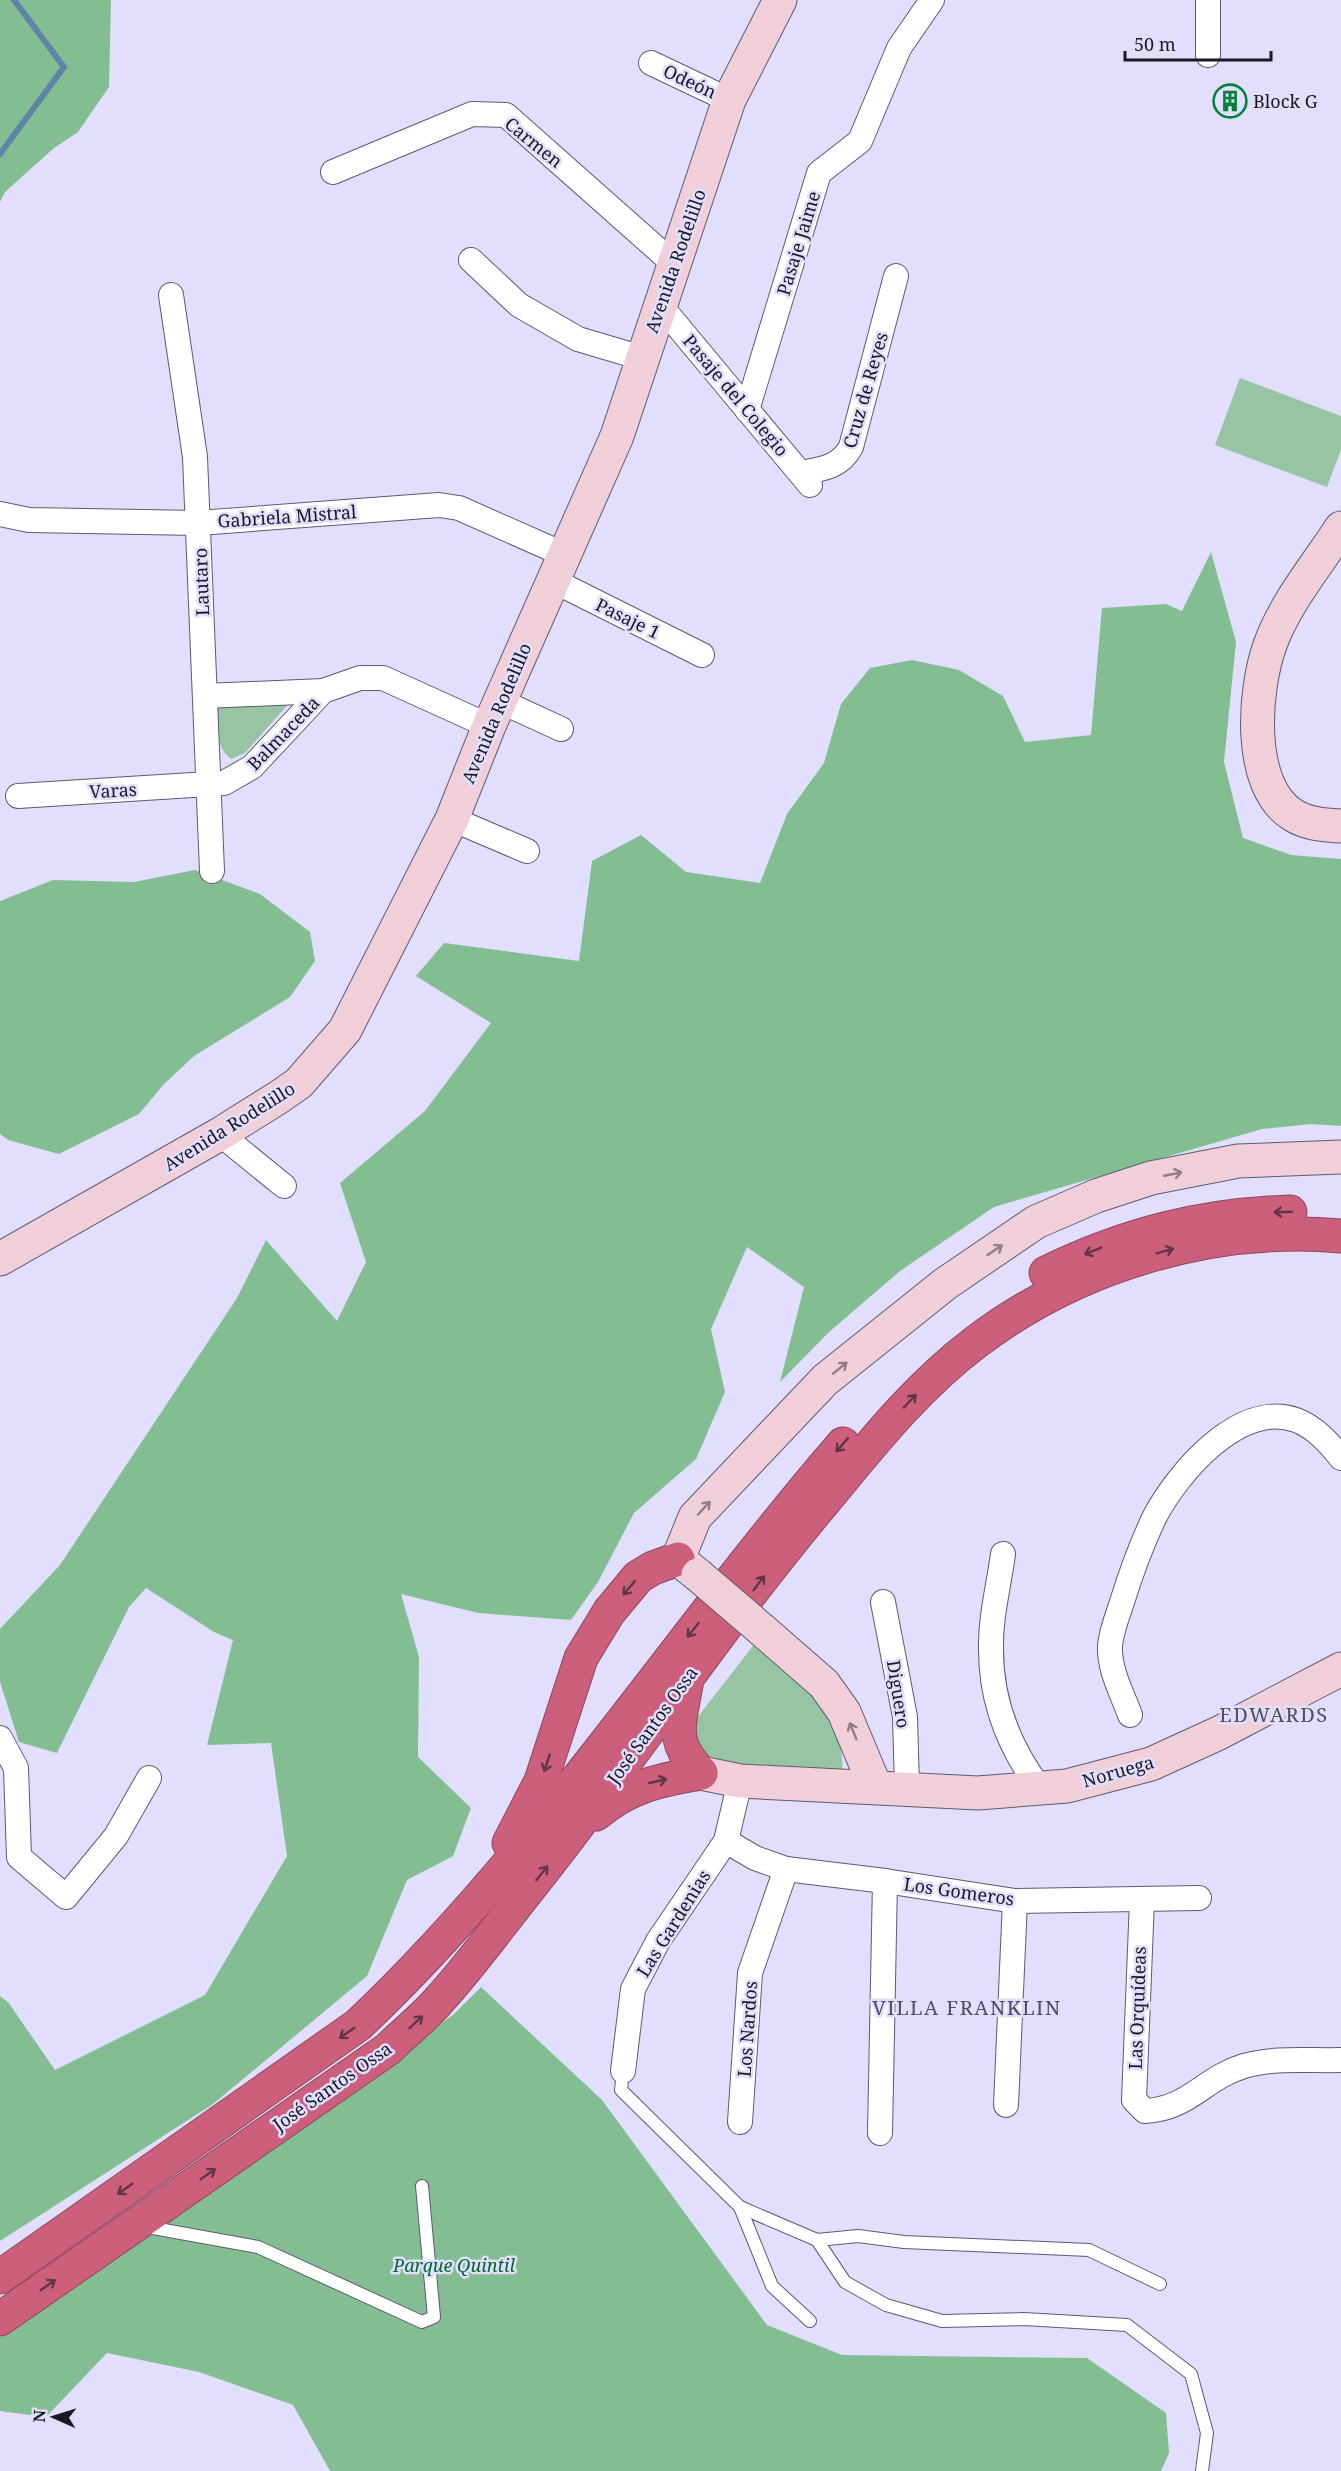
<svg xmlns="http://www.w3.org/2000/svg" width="1341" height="2471" font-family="'Noto Serif',serif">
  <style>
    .green { fill: #97c5a3 }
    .forest { fill: #83be93 }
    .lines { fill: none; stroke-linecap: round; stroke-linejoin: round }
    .stream { stroke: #6084a8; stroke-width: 6 }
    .lane-casing { stroke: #5d5974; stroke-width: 14 }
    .street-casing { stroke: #5d5974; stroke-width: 26 }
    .secondary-casing { stroke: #5d5974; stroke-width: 35 }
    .highway-casing { stroke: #8e475d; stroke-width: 35 }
    .lane { stroke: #fff; stroke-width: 12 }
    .street { stroke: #fff; stroke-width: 24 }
    .secondary { stroke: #f0cfd8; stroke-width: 33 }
    .highway { stroke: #cc607c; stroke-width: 33 }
    .secondary-bridge-casing { stroke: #5d5974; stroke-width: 35; stroke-linecap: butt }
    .secondary-bridge { stroke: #f0cfd8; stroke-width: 33 }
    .oneway { stroke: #907d87 }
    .oneway2 { stroke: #613547 }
    .labels { text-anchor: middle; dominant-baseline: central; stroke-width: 5; stroke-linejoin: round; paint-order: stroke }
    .street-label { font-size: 18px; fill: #1a1823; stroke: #e2defd }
    .poi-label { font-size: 18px; fill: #1a1823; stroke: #e2defd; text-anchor: start }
    .park-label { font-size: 18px; font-style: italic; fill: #006531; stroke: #e2defd }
    .neighbourhood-label { font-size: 20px; letter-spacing: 1.5px; fill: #4f4b65; stroke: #e2defd }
  </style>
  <rect width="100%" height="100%" fill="#e2defd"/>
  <g class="green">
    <path d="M1240 378 1341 416V450L1327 487 1215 445Z"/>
    <path d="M292 700 245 753 231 759C214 747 219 724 218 705Z"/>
    <path d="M756 1642C793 1676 847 1715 842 1771L709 1762 686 1732Z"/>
  </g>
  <g class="forest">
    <path d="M0 0H111L109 87 78 132 54 148 5 192 0 202Z"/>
    <path d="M1211 552 1236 642 1224 762 1243 838 1291 855 1341 859V1126L1311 1124 1262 1129 994 1207 900 1271 829 1332 780 1382 804 1287 747 1247 711 1329 725 1392 696 1459 634 1513 598 1582 571 1620 478 1613 401 1594 419 1657 418 1757 471 1808 453 1856 407 1880 367 1976 213 2104 0 2241V1996L8 2002 55 2070 205 1995 287 1856 271 1743 207 1745 233 1640 214 1632 146 1588 129 1607 57 1753 19 1742 0 1682V1629L60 1565 237 1298 266 1240 337 1321 366 1262 340 1183 425 1111 491 1023 416 976 444 943 579 961 592 861 641 835 686 872 760 883 787 814 824 763 841 704 870 668 912 660 959 670 1003 696 1025 742 1091 735 1102 608 1166 604 1182 611Z"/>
    <path d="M195 870 260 894 310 932 315 961 290 997 194 1056 164 1084 139 1114 59 1154 8 1140 0 1134V901L53 880 134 882Z"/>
    <path d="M481 1987 602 2100 767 2325 842 2355 1087 2358 1166 2413 1169 2453 1161 2471H330L293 2405 199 2372 107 2353 46 2417 0 2411V2333L453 2015Z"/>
  </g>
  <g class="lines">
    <path class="stream" d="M0 154 64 67 14 0"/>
    <defs>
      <g id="lane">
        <path d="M623 2071 621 2090 740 2207 817 2240 858 2236 904 2242 1089 2250 1160 2284"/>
        <path d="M740 2207 772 2286 810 2321"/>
        <path d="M142 2226 258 2247 422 2322 434 2317 422 2186"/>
        <path d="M817 2240 845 2282 886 2305 942 2321 1024 2319 1127 2325 1191 2374 1207 2433 1202 2471"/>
      </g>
      <g id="street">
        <path d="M1208 0V55"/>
        <path d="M651 63 729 100"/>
        <path d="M333 172 472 114 506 115 674 264"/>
        <path d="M471 260 519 305 578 339 642 358"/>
        <path d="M171 295 195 457 212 871"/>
        <path d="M660 305 810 485"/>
        <path d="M747 410 819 173 860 141 899 48 932 0"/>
        <path d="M801 473C823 469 840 467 851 447L896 276"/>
        <path d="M0 514 29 520 198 523 439 505 459 508 565 555"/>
        <path d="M554 581 702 655"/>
        <path d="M205 696 323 691 360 678H383L489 726"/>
        <path d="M500 701 561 729"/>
        <path d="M18 796 224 783 252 767 323 691"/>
        <path d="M452 819 527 851"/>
        <path d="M220 1134 284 1186"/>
        <path d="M1003 1554C999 1585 990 1618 991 1650 991 1702 1010 1749 1041 1790"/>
        <path d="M883 1602 905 1717 907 1788"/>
        <path d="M1130 1715C1122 1693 1109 1670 1110 1646 1111 1631 1118 1615 1122 1602 1131 1573 1142 1543 1155 1516 1178 1473 1239 1400 1296 1420 1315 1427 1329 1443 1341 1458"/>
        <path d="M0 1738 16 1768 19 1857 66 1897 116 1836 149 1778"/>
        <path d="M726 1841 755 1858 786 1869 885 1881 1015 1901 1199 1898"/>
        <path d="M1142 1900 1134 2100 1145 2111C1189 2109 1204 2078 1244 2066 1275 2057 1309 2061 1341 2060"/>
        <path d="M623 2071 633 1989 658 1941 726 1841 740 1781"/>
        <path d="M1006 2105 1015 1901"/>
        <path d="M740 2122 750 1973 786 1869"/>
        <path d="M880 2133 885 1881"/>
      </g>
      <g id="secondary">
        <path d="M1341 528C1317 565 1285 603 1270 645 1254 689 1246 786 1293 815 1307 824 1325 825 1341 826"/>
        <path d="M0 1259 220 1134 279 1097 299 1083 345 1030 452 819 489 726 617 436 729 100 780 0"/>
        <path d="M698 1575 678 1559 695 1517 825 1380 945 1284 1036 1222 1096 1196 1151 1178 1238 1161 1341 1157"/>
        <path d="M761 1629 824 1684 844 1712 875 1786"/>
        <path d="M701 1773 740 1781 978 1793 1067 1786 1151 1764 1219 1733 1341 1669"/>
      </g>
      <g id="highway">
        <path d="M1046 1273C1126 1234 1201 1215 1290 1212"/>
        <path d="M686 1685C679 1725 670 1742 701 1773"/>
        <path d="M596 1814C629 1786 659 1780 701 1773"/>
        <path d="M509 1843 541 1781 581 1658 609 1612 638 1577 653 1568 678 1559"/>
        <path d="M0 2277 358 2025C542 1851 678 1635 843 1444"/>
        <path d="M0 2319 388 2049C405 2032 425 2017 440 1999 470 1966 496 1930 523 1896 626 1768 716 1630 822 1504 870 1446 916 1387 976 1342 1079 1264 1212 1225 1341 1236"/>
      </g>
    </defs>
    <use href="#lane" class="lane-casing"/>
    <use href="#street" class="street-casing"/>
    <use href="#secondary" class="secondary-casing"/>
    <use href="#highway" class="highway-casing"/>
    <use href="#lane" class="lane"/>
    <use href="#street" class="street"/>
    <use href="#secondary" class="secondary"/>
    <use href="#highway" class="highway"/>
    <defs>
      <path id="secondary-bridge" d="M698 1575 761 1629"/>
    </defs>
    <use href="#secondary-bridge" class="secondary-bridge-casing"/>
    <use href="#secondary-bridge" class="secondary-bridge"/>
  </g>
  <defs><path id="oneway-shaft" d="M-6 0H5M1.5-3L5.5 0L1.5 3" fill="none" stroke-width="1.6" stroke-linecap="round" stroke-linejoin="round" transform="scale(1.5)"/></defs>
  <g class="oneway">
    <use href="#oneway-shaft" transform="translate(1173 1174) rotate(-11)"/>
    <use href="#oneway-shaft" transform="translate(995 1250) rotate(-34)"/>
    <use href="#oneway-shaft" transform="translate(840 1368) rotate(-39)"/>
    <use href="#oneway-shaft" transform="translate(704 1508) rotate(-48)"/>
    <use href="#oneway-shaft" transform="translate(853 1731) rotate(-112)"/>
  </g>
  <g class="oneway2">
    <use href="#oneway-shaft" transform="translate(1283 1212) rotate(178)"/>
    <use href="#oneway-shaft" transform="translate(1093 1251) rotate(158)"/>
    <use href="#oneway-shaft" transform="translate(1165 1251) rotate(-15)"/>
    <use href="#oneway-shaft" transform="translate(910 1401) rotate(-47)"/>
    <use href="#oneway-shaft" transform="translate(842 1445) rotate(131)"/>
    <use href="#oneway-shaft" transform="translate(759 1583) rotate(-53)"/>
    <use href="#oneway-shaft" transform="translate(629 1588) rotate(130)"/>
    <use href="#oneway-shaft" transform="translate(693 1630) rotate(128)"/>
    <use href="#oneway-shaft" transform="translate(547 1763) rotate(108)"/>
    <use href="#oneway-shaft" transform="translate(658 1781) rotate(-13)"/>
    <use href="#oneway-shaft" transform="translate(542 1873) rotate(-51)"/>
    <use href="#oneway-shaft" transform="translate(416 2022) rotate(-43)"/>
    <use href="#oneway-shaft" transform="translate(347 2033) rotate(145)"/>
    <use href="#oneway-shaft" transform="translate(208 2174) rotate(-35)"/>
    <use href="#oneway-shaft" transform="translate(125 2189) rotate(145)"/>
    <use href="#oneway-shaft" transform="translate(48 2285) rotate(-35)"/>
  </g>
  <defs>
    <symbol id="building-ring" viewBox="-11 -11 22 22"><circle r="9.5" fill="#e2defd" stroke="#078139" stroke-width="1.5"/><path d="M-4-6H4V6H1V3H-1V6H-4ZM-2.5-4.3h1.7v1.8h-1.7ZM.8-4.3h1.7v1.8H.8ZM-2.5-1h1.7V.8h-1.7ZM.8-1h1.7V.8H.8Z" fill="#078139"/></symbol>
  </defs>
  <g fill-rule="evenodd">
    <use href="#building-ring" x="1211" y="82" width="38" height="38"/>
  </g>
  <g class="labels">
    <g class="street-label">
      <text transform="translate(690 81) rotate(25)">Odeón</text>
      <text transform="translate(534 142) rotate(39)">Carmen</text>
      <text transform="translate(798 243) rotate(-73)">Pasaje Jaime</text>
      <text transform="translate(675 261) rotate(-71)">Avenida Rodelillo</text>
      <text transform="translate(865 390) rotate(-74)">Cruz de Reyes</text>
      <text transform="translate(736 395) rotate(50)">Pasaje del Colegio</text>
      <text transform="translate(287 516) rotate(-4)">Gabriela Mistral</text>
      <text transform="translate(201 582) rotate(-92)">Lautaro</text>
      <text transform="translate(628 618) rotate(26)">Pasaje 1</text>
      <text transform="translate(496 713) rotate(-67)">Avenida Rodelillo</text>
      <text transform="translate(283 733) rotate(-46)">Balmaceda</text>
      <text transform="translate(113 790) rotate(-3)">Varas</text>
      <text transform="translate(229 1126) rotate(-32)">Avenida Rodelillo</text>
      <text transform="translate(899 1694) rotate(81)">Diguero</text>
      <text transform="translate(652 1725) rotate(-54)">José Santos Ossa</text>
      <text transform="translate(1118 1771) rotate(-16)">Noruega</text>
      <text transform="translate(959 1891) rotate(8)">Los Gomeros</text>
      <text transform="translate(673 1923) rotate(-58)">Las Gardenias</text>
      <text transform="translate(1137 2008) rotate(-88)">Las Orquídeas</text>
      <text transform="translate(747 2029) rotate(-86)">Los Nardos</text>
      <text transform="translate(332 2086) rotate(-35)">José Santos Ossa</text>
    </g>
    <g class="poi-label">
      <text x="1253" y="101">Block G</text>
    </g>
    <g class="park-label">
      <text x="454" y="2265">Parque Quintil</text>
    </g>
    <g class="neighbourhood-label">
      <text x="1274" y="1714">EDWARDS</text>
      <text x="967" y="2007">VILLA FRANKLIN</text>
    </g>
  </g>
  <g transform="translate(54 2417) rotate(273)" stroke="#e2defd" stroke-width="4.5" paint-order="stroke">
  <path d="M0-4.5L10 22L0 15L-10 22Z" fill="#1a1823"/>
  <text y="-9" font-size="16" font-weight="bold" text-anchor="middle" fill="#1a1823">N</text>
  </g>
  <path d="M1125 51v9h146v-9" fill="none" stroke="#1a1823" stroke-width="3"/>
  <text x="1134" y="51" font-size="18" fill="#1a1823" stroke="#e2defd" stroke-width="4.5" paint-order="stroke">50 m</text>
</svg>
